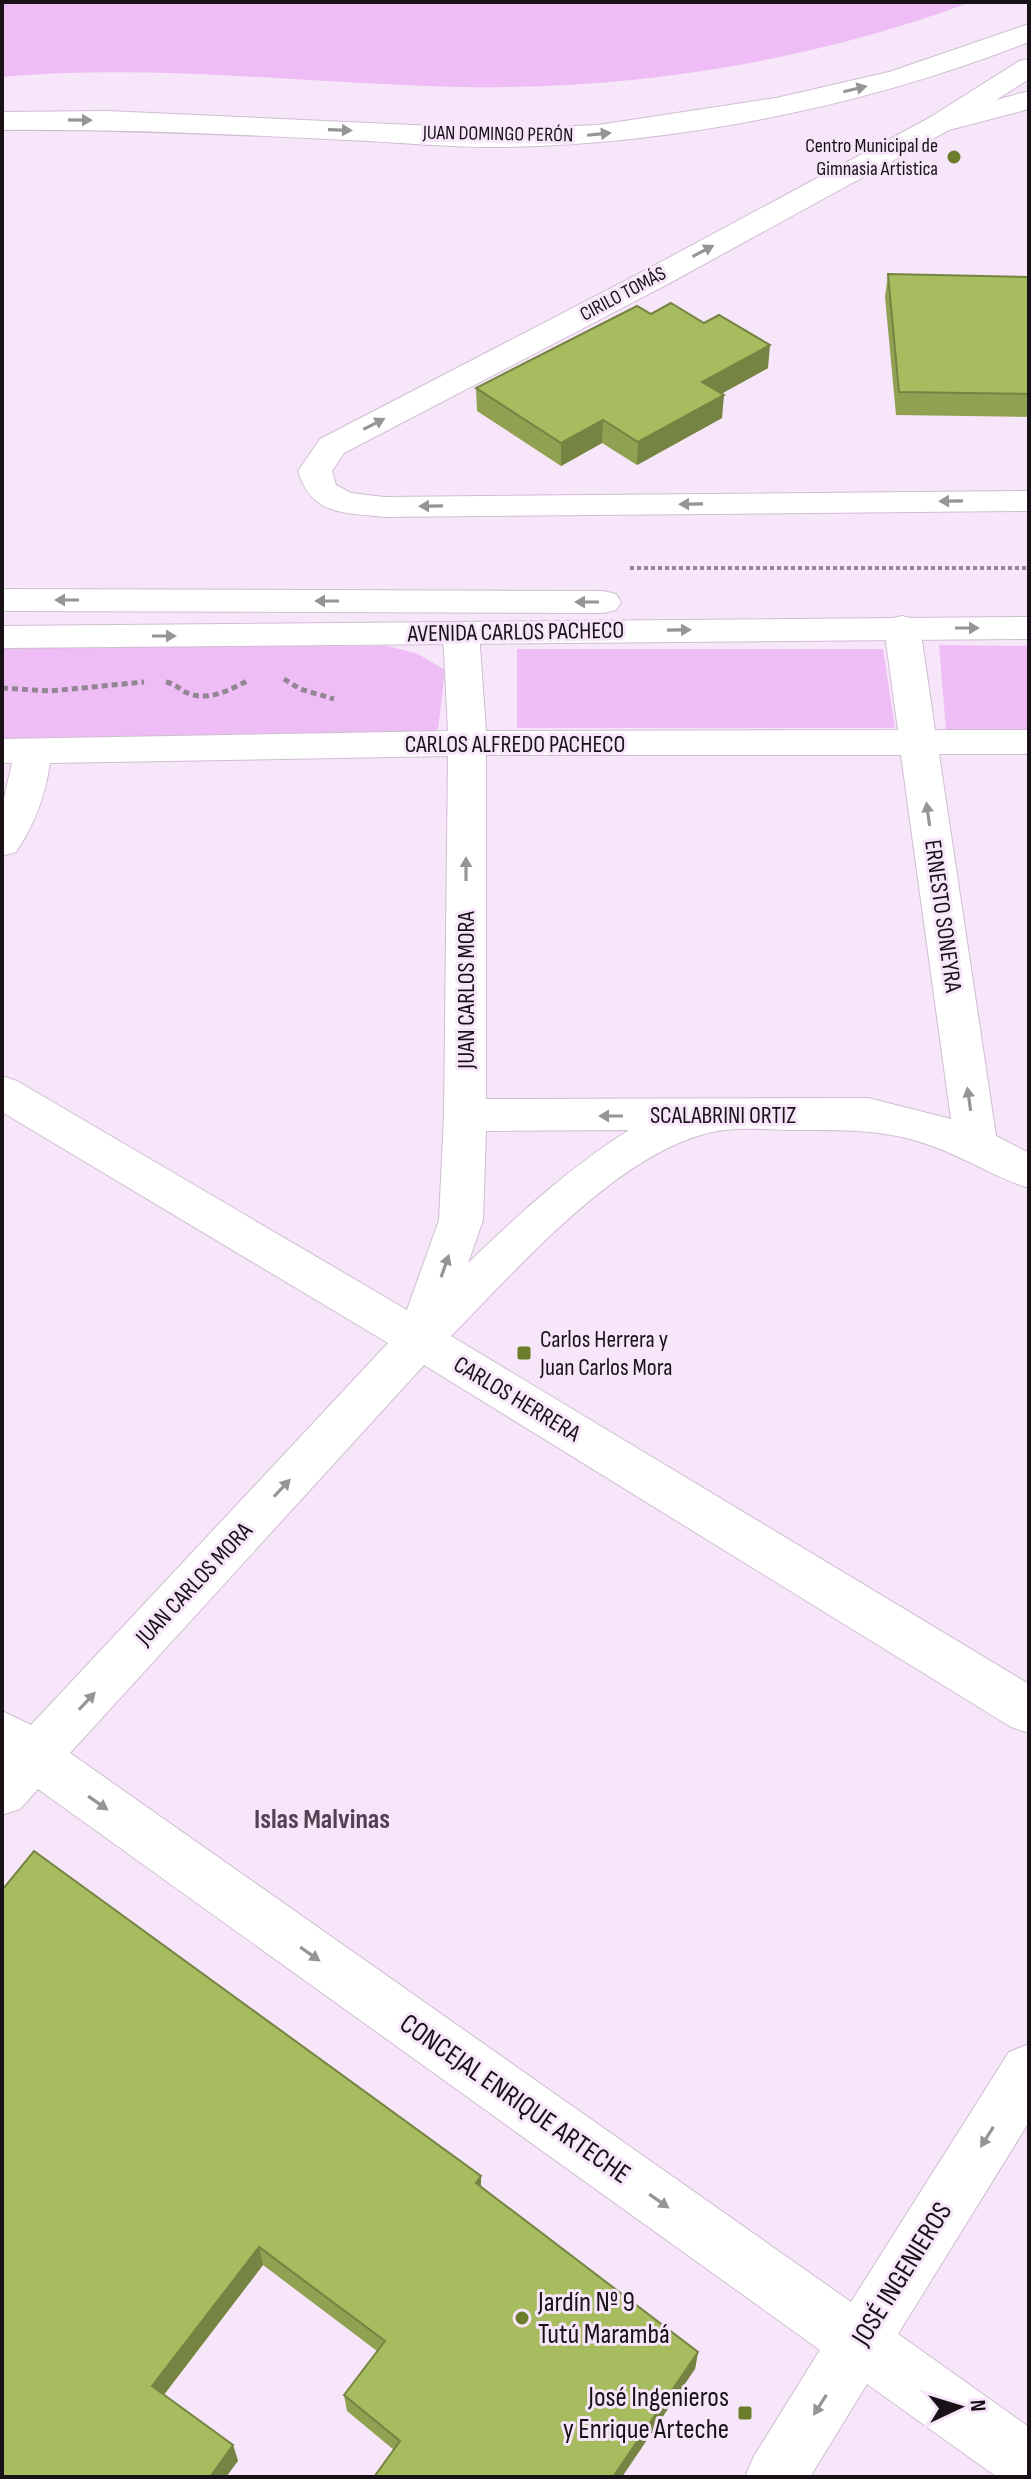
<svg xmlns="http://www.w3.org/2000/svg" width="1031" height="2479" font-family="'Sofia Sans Condensed',sans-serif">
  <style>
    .green { fill: #efbdf5 }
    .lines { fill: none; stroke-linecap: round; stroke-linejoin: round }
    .minor-casing { stroke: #cfbed1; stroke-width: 2 }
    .secondary-casing { stroke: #cfbed1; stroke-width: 2 }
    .path-far1 { stroke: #938694; stroke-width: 4; stroke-dasharray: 4 3; stroke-linecap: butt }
    .path { stroke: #938694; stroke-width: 5; stroke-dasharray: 6 4; stroke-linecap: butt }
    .minor { fill: #fff; fill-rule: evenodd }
    .secondary { fill: #fff; fill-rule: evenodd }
    .wall { fill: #90a252 }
    .shaded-wall { fill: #758442 }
    .building { fill: #a7bc5f; stroke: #758442; stroke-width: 2 }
    .oneway { fill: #979497 }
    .poi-dot { fill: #6b7c2b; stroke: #f7e5f9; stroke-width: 3 }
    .labels { text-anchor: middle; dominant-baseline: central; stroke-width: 6; stroke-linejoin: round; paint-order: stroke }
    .far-street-label { font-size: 20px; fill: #181218; stroke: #f7e5f9 }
    .far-poi-label { font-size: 20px; fill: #181218; stroke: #f7e5f9; text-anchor: end }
    .street-label { font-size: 24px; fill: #181218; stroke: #f7e5f9 }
    .poi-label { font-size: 24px; fill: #181218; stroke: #f7e5f9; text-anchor: start }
    .quarter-label { font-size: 28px; font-weight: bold; fill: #504252; stroke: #f7e5f9 }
    .near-street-label { font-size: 28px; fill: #181218; stroke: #f7e5f9 }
    .near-poi-label { font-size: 28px; fill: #181218; stroke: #f7e5f9; text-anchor: start }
  </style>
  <rect width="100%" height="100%" fill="#f7e5f9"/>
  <g class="green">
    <path d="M2 2H971C810 62 632 90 461 87 308 84 154 63 2 77Z"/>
    <path d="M939 645 1029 646V729L946 730Z"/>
    <path d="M388 646 418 654 445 670 438 729 423 736 2 739V647Z"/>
    <path d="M517 649H883L895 728H517Z"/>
  </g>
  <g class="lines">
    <defs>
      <g id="minor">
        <path d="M1029 91V109L949 130 666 285 344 453 332 471 336 485 351 493 384 497 1029 491V511L384 517C343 512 312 516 298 471L320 439 644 271 929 118Z"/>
        <path d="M902 616 915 619 920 627 935 730H1029V754H939L996 1136 1029 1153V1188C990 1176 957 1152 917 1141 877 1129 838 1130 797 1130 773 1130 747 1127 724 1130 625 1143 519 1268 451 1336L1029 1684V1733L1011 1727 424 1365 70 1753 851 2302 1009 2052 1029 2044V2122L898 2334 1029 2427V2477H997L867 2384 810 2477H745L754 2456 820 2350 38 1789 20 1809 2 1815V1711L31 1725 388 1343 2 1112V1076L17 1081 407 1310 439 1220 444 1115 448 756 50 763C45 796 35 824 16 852L2 856V807L12 763H2V739L448 731 443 633 448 625 461 622 474 625 479 633 486 731 898 730 884 627 889 619ZM486 755H901L951 1119 868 1098 486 1099ZM629 1130C569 1168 519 1214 468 1263L483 1220 486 1131Z"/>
      </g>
      <g id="secondary">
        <path d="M1029 24V42C866 106 679 144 504 147 452 148 399 142 347 140 232 134 117 129 2 130V112L107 111 501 129 598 125 776 98 889 72Z"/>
        <path d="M1029 59V79L949 130 939 133 929 130 924 124 929 118 1019 61Z"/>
        <path d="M2 589 603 591 616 594 621 602 616 610 603 613 2 611Z"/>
        <path d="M1029 617V639L2 648V626Z"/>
      </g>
    </defs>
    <use href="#minor" class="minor-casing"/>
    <use href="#secondary" class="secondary-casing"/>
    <path class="path-far1" d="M630 568H1029"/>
    <g class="path">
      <path d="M284 679 300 689 334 699"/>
      <path d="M166 682C176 684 181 691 190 694 211 701 231 689 249 680"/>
      <path d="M2 688 50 691 144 682"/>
    </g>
    <use href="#minor" class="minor"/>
    <use href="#secondary" class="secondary"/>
  </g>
  <g class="wall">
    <path d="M888 274 1029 277V417L896 415 885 297Z"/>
    <path d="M651 314 704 323 768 368 721 394 722 418 637 465 602 443 561 466 477 411 476 388Z"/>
    <path d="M34 1851 481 2176V2187L698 2352 695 2369 394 2450 347 2411 344 2395 377 2351 263 2265 164 2395 233 2445 238 2461 2 2477Z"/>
  </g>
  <g class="shaded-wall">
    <path d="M770 345 768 368 701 405 702 382Z"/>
    <path d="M724 395 722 418 637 465 638 442Z"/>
    <path d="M603 420 602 443 561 466V443Z"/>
    <path d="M481 2176V2195L476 2183Z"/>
    <path d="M259 2247 263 2265 158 2402 152 2386Z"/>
    <path d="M698 2352 695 2369 622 2477H613Z"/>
    <path d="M233 2445 238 2461 226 2477H210Z"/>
  </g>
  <g class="building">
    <path d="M888 274 1029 277V394L899 392Z"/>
    <path d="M671 303 704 323 719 315 770 345 702 382 724 395 638 442 603 420 561 443 476 388 637 306 651 314Z"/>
    <path d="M34 1851 481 2176 476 2183 698 2352 613 2477H374L400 2441 344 2395 385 2341 259 2247 152 2386 233 2445 210 2477H2V1890Z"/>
  </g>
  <defs><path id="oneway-solid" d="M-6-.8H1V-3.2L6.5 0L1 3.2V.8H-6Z" transform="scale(2)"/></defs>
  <g class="oneway">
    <use href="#oneway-solid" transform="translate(855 89) rotate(-13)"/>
    <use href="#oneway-solid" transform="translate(80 120) rotate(1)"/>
    <use href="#oneway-solid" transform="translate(340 130) rotate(2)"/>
    <use href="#oneway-solid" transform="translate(599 134) rotate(-6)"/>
    <use href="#oneway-solid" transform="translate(703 251) rotate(-28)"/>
    <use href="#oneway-solid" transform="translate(374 424) rotate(-27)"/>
    <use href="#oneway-solid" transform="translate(951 501) rotate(179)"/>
    <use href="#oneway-solid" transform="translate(691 504) rotate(179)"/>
    <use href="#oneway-solid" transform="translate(431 506) rotate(179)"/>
    <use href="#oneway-solid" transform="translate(67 600) rotate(-180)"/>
    <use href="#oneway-solid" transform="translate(327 601) rotate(-180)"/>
    <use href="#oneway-solid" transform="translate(587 602) rotate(-180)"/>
    <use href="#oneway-solid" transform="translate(967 628)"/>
    <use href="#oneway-solid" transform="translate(679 630) rotate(-1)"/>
    <use href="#oneway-solid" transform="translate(164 636)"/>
    <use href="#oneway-solid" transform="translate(928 814) rotate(-98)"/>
    <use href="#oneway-solid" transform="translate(466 869) rotate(-90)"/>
    <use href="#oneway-solid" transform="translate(969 1099) rotate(-98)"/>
    <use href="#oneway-solid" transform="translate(611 1116) rotate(-180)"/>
    <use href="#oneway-solid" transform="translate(445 1266) rotate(-71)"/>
    <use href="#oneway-solid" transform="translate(282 1488) rotate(-47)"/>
    <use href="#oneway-solid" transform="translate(87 1701) rotate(-47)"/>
    <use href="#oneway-solid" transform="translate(98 1803) rotate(35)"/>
    <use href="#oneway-solid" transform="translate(310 1954) rotate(35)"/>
    <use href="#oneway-solid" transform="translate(987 2137) rotate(122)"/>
    <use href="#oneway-solid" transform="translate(659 2201) rotate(35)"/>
    <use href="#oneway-solid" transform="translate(820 2405) rotate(122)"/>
  </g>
  <g class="poi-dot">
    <circle cx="954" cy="157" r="8"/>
    <rect x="516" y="1345" width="16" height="16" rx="4"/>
    <circle cx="522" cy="2318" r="8"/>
    <rect x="737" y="2405" width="16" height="16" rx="4"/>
  </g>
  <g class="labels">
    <g class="far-street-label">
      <text transform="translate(498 134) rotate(1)">JUAN DOMINGO PERÓN</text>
      <text transform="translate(623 294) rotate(-28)">CIRILO TOMÁS</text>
    </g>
    <g class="far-poi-label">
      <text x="938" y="146">Centro Municipal de<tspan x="938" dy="23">Gimnasia Artistica</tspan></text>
    </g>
    <g class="street-label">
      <text transform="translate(516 632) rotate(-1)">AVENIDA CARLOS PACHECO</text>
      <text x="515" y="744">CARLOS ALFREDO PACHECO</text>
      <text transform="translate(943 916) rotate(82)">ERNESTO SONEYRA</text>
      <text transform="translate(466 990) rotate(-90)">JUAN CARLOS MORA</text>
      <text x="723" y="1115">SCALABRINI ORTIZ</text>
      <text transform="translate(517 1399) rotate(31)">CARLOS HERRERA</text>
      <text transform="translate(194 1584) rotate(-47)">JUAN CARLOS MORA</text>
    </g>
    <g class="poi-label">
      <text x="540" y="1339">Carlos Herrera y<tspan x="540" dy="28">Juan Carlos Mora</tspan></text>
    </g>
    <g class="quarter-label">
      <text x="322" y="1819">Islas Malvinas</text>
    </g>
    <g class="near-street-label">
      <text transform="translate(515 2099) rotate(35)">CONCEJAL ENRIQUE ARTECHE</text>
      <text transform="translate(902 2274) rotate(-58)">JOSÉ INGENIEROS</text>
    </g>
    <g class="near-poi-label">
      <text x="538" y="2302">Jardín Nº 9<tspan x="538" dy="32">Tutú Marambá</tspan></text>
      <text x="729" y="2397" text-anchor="end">José Ingenieros<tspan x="729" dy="32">y Enrique Arteche</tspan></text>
    </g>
  </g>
  <rect width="1031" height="2479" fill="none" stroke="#181218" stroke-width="8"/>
  <g transform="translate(959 2407) rotate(86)" stroke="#f7e5f9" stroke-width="6" paint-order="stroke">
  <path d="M0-6L14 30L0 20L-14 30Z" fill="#181218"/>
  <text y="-12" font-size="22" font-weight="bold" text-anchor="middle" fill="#181218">N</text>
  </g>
</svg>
